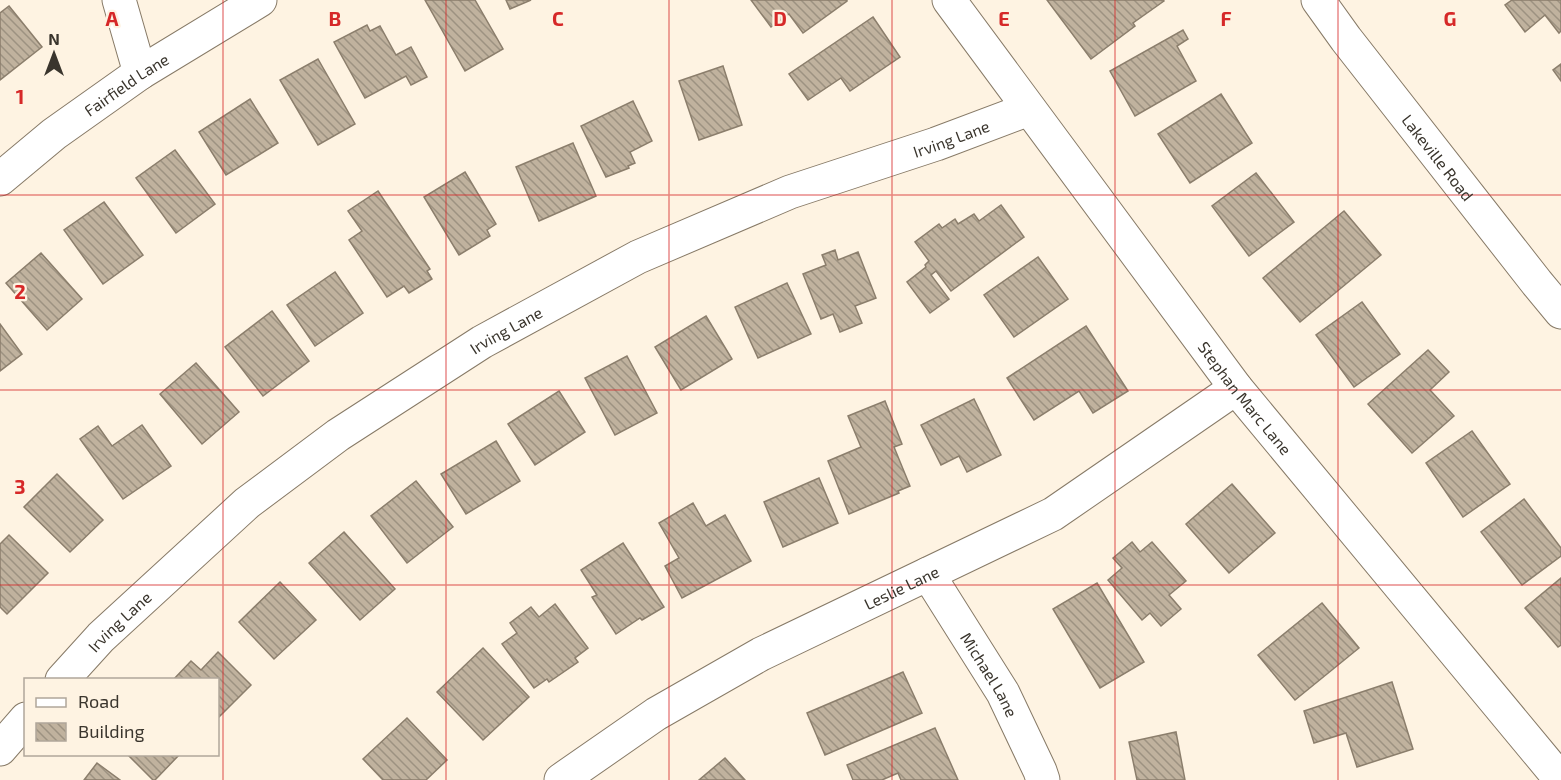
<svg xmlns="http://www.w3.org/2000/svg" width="1561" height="780" font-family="'Exo 2',sans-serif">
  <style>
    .building { fill: url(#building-back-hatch); stroke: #8b7e6c; stroke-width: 1.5 }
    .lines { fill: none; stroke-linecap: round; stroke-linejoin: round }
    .minor-casing { stroke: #877a67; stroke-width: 35 }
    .major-casing { stroke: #877a67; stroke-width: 35 }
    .minor { stroke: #fff; stroke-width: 33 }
    .major { stroke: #fff; stroke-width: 33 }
    .grid { fill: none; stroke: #d62828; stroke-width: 1.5; stroke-opacity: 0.55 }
    .labels { text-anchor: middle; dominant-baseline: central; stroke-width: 4.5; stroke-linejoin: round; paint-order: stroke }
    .street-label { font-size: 16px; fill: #3a352d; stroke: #fef3e2 }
    .grid-label { font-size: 20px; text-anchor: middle; font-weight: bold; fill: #d62828; stroke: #fef3e2; stroke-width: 4.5; stroke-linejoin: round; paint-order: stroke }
  </style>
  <defs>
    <pattern id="building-back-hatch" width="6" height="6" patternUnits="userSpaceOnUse" patternTransform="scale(1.5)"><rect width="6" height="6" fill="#c0b29e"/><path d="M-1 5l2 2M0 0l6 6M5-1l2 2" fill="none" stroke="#9d9281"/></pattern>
  </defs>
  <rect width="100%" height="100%" fill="#fef3e2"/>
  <g class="building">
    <path d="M425 0H475L503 49 465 71Z"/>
    <path d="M506 0H531L510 9Z"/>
    <path d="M751 0H847V1L803 33 789 14 771 27Z"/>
    <path d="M1047 0H1163L1164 1 1133 23 1135 26 1091 59Z"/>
    <path d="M1512 0H1561V31L1559 33 1545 15 1525 32 1505 5Z"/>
    <path d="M9 6 42 47 0 80V13Z"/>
    <path d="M873 17 900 57 850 91 841 78 808 100 789 74Z"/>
    <path d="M367 25 370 31 380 26 396 55 411 47 427 77 411 85 406 76 365 98 334 42Z"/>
    <path d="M1183 30 1188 39 1177 46 1196 81 1135 116 1110 71Z"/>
    <path d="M318 59 355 124 318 145 280 80Z"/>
    <path d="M1561 64V81L1553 70Z"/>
    <path d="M723 66 742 125 699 140 679 81Z"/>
    <path d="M1221 94 1252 143 1190 183 1158 134Z"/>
    <path d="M250 99 278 143 226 175 199 132Z"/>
    <path d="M633 101 652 141 630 152 635 163 628 166 629 168 606 177 581 126Z"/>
    <path d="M573 143 596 196 539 221 516 167Z"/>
    <path d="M175 150 215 204 176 233 136 178Z"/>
    <path d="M465 172 496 224 487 230 490 236 459 255 424 197Z"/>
    <path d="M1256 173 1294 222 1249 256 1212 206Z"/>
    <path d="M378 191 430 269 427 271 432 279 409 293 404 286 387 297 349 240 362 231 348 211Z"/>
    <path d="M104 202 143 255 103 284 64 230Z"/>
    <path d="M1001 205 1024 237 951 291 936 271 931 275 949 299 930 313 907 282 926 267 925 265 929 261 915 242 939 224 942 228 955 219 958 224 974 214 979 221Z"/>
    <path d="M1344 211 1381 255 1300 322 1263 278Z"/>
    <path d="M835 250 838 260 858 252 876 298 855 306 862 323 840 332 833 314 821 319 803 274 826 265 822 255Z"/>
    <path d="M41 253 82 299 47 330 6 283Z"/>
    <path d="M1038 257 1068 299 1014 337 984 295Z"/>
    <path d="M335 272 363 313 315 346 287 305Z"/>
    <path d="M787 283 811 334 758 358 735 307Z"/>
    <path d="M1362 302 1400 354 1354 387 1316 335Z"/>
    <path d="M272 311 309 361 263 396 225 347Z"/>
    <path d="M706 316 732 359 681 390 655 347Z"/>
    <path d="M0 324 22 354 0 371Z"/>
    <path d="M1086 326 1128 391 1093 413 1079 391 1034 420 1007 378Z"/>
    <path d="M1428 350 1449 372 1430 390 1454 416 1412 453 1368 404Z"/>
    <path d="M627 356 657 413 615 435 585 378Z"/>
    <path d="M196 363 239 412 202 444 160 394Z"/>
    <path d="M559 391 585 432 535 465 508 424Z"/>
    <path d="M974 399 1001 455 967 472 959 456 941 465 921 425Z"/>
    <path d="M885 401 902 444 894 447 910 486 898 491 899 493 849 514 828 461 861 447 848 416Z"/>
    <path d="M142 425 171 466 123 499 80 439 98 426 112 446Z"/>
    <path d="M1472 431 1510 484 1463 517 1426 463Z"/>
    <path d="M496 441 520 481 466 514 441 474Z"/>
    <path d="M57 474 103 520 70 552 24 507Z"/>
    <path d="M819 478 838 523 783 547 764 502Z"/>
    <path d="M416 481 453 527 407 563 371 516Z"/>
    <path d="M1232 484 1275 533 1229 573 1186 524Z"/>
    <path d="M1524 499 1561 548V556L1522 585 1481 532Z"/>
    <path d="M693 503 706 526 725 515 751 561 682 598 665 566 679 558 659 523Z"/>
    <path d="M344 532 395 589 360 620 309 563Z"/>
    <path d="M9 535 48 573 7 614 0 607V544Z"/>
    <path d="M1132 542 1140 552 1152 542 1186 581 1169 595 1181 609 1161 626 1150 613 1142 620 1108 580 1122 568 1113 558Z"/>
    <path d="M623 543 664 607 642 620 640 618 616 634 592 597 597 595 581 570Z"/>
    <path d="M1561 578V645L1558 647 1525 608Z"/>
    <path d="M280 582 316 620 274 659 239 622Z"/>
    <path d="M1097 583 1144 662 1100 688 1053 609Z"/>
    <path d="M1322 603 1359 648 1295 700 1258 655Z"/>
    <path d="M555 604 588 648 575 658 578 662 549 682 547 679 534 688 502 644 517 633 510 623 531 607 539 617Z"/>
    <path d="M483 648 529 697 483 740 437 692Z"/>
    <path d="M218 652 251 685 218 718V680H173L191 661 201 670Z"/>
    <path d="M903 672 922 713 825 755 807 713Z"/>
    <path d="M1392 682 1413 749 1357 767 1346 733 1314 743 1304 711Z"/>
    <path d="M407 718 447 760 426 780H383L363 759Z"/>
    <path d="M935 728 958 780H901L898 773 882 780H853L847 765Z"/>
    <path d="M1176 732 1185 780H1137L1129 742Z"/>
    <path d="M127 754H180L155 780H153Z"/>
    <path d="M725 758 745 780H699Z"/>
    <path d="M97 763 120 780H84Z"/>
  </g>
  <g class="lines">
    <defs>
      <g id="minor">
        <path d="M119 0 140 73"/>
        <path id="s1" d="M949 0 1236 388 1561 780"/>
        <path id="s2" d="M0 179 54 134 140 73 260 0"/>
        <path id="s3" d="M928 574 1003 693 1040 771 1043 780"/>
        <path id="s4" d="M62 680 101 637 247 503 338 435 482 342 638 257 790 192 936 144 1029 109"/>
        <path d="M0 749 26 719"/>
        <path id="s5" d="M561 780 656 714 761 654 1053 514 1236 388"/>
      </g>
      <g id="major">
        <path id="s6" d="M1318 0 1346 39 1537 283 1561 312"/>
      </g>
    </defs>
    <use href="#minor" class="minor-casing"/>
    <use href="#major" class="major-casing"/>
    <use href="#minor" class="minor"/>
    <use href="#major" class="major"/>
  </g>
  <path class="grid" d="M223 0V780M446 0V780M669 0V780M892 0V780M1115 0V780M1338 0V780M0 195H1561M0 390H1561M0 585H1561"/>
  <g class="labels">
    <g class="street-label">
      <text stroke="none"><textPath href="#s2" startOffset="158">Fairfield Lane</textPath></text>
      <text stroke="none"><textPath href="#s4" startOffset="1054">Irving Lane</textPath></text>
      <text stroke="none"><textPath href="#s6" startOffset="198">Lakeville Road</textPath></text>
      <text stroke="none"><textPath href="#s4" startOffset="568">Irving Lane</textPath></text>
      <text stroke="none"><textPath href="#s1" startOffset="496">Stephan Marc Lane</textPath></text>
      <text stroke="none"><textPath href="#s5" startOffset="392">Leslie Lane</textPath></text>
      <text stroke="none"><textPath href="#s4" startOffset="82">Irving Lane</textPath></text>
      <text stroke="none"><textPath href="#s3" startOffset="118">Michael Lane</textPath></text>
    </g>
  </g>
  <g class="grid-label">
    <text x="112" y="26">A</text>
    <text x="335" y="26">B</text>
    <text x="558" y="26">C</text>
    <text x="780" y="26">D</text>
    <text x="1004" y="26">E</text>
    <text x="1226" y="26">F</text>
    <text x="1450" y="26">G</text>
    <text x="20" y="104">1</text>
    <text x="20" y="299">2</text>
    <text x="20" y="494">3</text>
  </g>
  <rect x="24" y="678" width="195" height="78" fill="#fef3e2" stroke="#b0a79a" stroke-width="1.5"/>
  <rect x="36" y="698" width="30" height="9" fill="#ffffff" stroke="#b0a79a" stroke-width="1.5"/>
  <text x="78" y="708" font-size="18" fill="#3a352d">Road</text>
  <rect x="36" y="723" width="30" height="18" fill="url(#building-back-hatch)" stroke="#b0a79a" stroke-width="1.5"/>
  <text x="78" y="738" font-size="18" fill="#3a352d">Building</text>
  <g transform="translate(54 54)" stroke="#fef3e2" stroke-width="4.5" paint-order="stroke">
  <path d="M0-4.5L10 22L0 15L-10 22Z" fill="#3a352d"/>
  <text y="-9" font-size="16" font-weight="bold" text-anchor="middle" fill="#3a352d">N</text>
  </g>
</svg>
